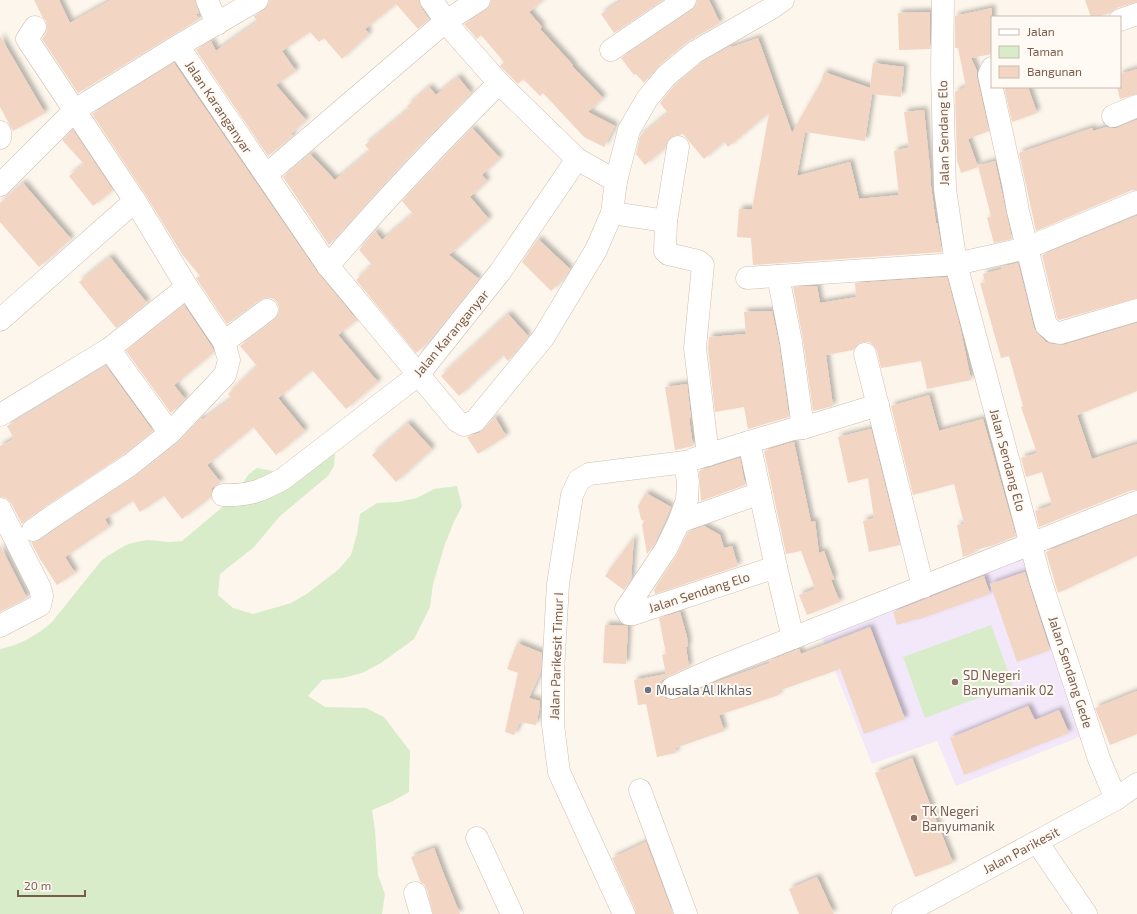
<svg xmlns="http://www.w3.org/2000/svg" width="1137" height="914" font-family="'Exo 2',sans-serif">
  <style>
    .education { fill: #f3e8fa }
    .green { fill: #d8ecc9 }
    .building { fill: #f3d5c3; filter: url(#shadow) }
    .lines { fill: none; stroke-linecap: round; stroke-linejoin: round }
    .minor-casing { stroke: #d1beb0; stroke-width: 23 }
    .minor { stroke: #fff; stroke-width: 22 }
    .education-dot { fill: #8d6e63; stroke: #fffaf3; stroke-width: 1.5 }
    .worship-dot { fill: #6b7280; stroke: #fffaf3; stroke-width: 1.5 }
    .labels { text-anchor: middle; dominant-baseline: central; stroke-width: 4; stroke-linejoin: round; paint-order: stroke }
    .street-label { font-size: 13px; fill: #7a5c4d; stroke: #fffaf3 }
    .education-label { font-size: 13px; fill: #785e54; stroke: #fffaf3; text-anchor: start }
    .worship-label { font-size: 13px; fill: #5b616d; stroke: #fffaf3; text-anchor: start }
  </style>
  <defs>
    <filter id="shadow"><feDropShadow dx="3.5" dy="-3.5" stdDeviation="2" flood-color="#0004"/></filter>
  </defs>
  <rect width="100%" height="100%" fill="#fdf6ec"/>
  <path class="education" d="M1030 548 1087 734 956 786 937 741 872 764 819 630Z"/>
  <g class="green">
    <path d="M327 447 335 455 334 466 328 476 280 516 254 547 220 574 218 595 233 608 253 614 291 603 308 593 339 569 351 555 357 534 360 514 377 503 398 502 417 498 434 489 457 486 462 506 453 524 445 544 433 584 430 607 414 639 381 663 362 673 343 678 322 680 308 696 325 707 366 708 384 717 410 751 409 792 391 802 372 810 375 830 378 875 385 894 382 914H0V649C20 645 37 635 52 622L101 561 109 555 126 545 136 542 147 540 170 542 182 541 232 499 249 474 257 468 278 472Z"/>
    <path d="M991 625 1013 685 925 718 903 657Z"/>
  </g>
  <g class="building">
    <path d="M34 0H59L70 23 111 0H195L199 13 196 14 199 19 78 93 42 39 46 34 47 27 46 21 43 18Z"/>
    <path d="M269 0H419L421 7 429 19 418 29 396 4 365 29 369 34 342 59 324 38 319 42 310 32 282 51 296 71 276 85 306 120 291 134 293 136 268 156 196 50 211 41 216 51 257 22 254 16 268 7Z"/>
    <path d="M491 0H543L529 12 542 27 540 29 573 65 572 66 603 98 588 112 615 126 604 147 584 137 543 93 540 96 523 79 518 84 500 66 504 62 481 35 477 39 464 24 486 10 490 6Z"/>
    <path d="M622 0H663L614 33 601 14Z"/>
    <path d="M697 0H709L720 23 687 42 658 66 644 83 636 74 634 75 621 58 692 10 696 6Z"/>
    <path d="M1085 0H1137V2L1116 8 1110 13 1098 17H1091Z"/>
    <path d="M992 8V54L971 58 977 71V78L989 131 968 139 978 167 961 173 957 160 955 92 966 87 958 48H955V16Z"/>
    <path d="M930 12V49L899 50 898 13Z"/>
    <path d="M0 36 45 113 13 131 0 107Z"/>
    <path d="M758 38 792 133 821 82 824 72 870 88 873 63 904 67 901 97 872 94 865 141 805 132 797 176 850 162 859 199 899 195 894 151 911 147H909L904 112 924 110 931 178H930L936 224 937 223 942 252 753 265 751 238 737 237 739 209H752L769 113 728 147 724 142 704 159 682 133 681 135 673 136 669 139 665 148 645 165 636 154 640 136 668 113 660 103 675 85 702 62 731 46 732 47Z"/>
    <path d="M174 63 318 273 357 320 338 335 378 382 346 409 312 370 278 398 305 431 276 455 253 427 235 442 207 465 221 483 217 484 212 488 211 497 182 519 164 496 140 512 133 501 105 519 109 527 65 557 75 573 57 585 40 559 31 542H35L40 540 137 475 178 443 201 418 202 420 232 398 228 394 257 366 240 346 274 320 279 315V308L277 302 272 298H265L260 300 227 324 196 278 200 276 182 254 145 194 92 114Z"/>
    <path d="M1137 69V94L1120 99 1117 87H1120V74Z"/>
    <path d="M458 77 471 93 402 164 329 245 283 177 310 154 335 180 370 151 365 145 409 109 407 106 429 87 436 95Z"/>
    <path d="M1004 87H1028L1037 113 1012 122Z"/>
    <path d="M1137 120V190H1132L1036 231 1019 153 1092 128 1093 131 1107 127 1112 128H1117Z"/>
    <path d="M472 128 500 158 482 175 487 181 470 197 489 219 449 255 479 279 426 344 416 353 356 280 372 265 359 250 375 231 382 240 413 214 402 201Z"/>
    <path d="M73 130 113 190 93 206 69 176 84 164 62 140Z"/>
    <path d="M995 161 1012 239 994 243 987 218 991 216 978 166Z"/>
    <path d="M23 183 71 239 39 267 0 222V203Z"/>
    <path d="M1137 216V298L1059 320 1057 318 1042 255Z"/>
    <path d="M538 239 570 269 565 277 551 291 522 262Z"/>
    <path d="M110 257 147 303 116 328 79 282Z"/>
    <path d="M1018 263 1034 328 1038 334 1046 342 1052 344 1064 345 1137 323V391L1077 415 1092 459 1137 444V490H1132L1039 527 1035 511 1052 505 1042 472 1026 477 1021 458 1037 453 1021 407 1023 406 1009 356 1001 358 980 283H985L983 274 1002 269 1001 267Z"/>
    <path d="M947 277 961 331 971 380 927 389 921 361 881 368 877 351 874 346 869 342H862L857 345 853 350 826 355 833 406 813 411 803 340 793 287 817 286 820 303 856 297 855 283Z"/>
    <path d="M184 305 212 347 214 352 174 385 185 399 171 413 126 351Z"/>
    <path d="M772 311 779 344 789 417 748 429 744 407 715 412 708 348 709 337 746 334 744 312Z"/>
    <path d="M508 314 528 336 508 361 503 355 459 396 441 376Z"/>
    <path d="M106 366 153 431 123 455 43 508 26 520 22 524 11 503 6 498 0 497V446L14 439 7 426Z"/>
    <path d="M687 384 691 418H689L693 446 675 450 665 387Z"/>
    <path d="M929 395 939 431 983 419 1016 536 994 545 975 550 976 552 963 557 957 525 964 524 954 484 913 495 891 406Z"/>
    <path d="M495 417 506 436 478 454 467 437 479 433 484 429Z"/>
    <path d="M408 423 432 449 396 482 372 455Z"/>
    <path d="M871 429 900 545 869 552 863 521 874 518 868 478 848 483 838 437Z"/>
    <path d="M794 442 811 522 815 521 819 553 824 551 834 579 831 580 840 602 807 615 799 595 815 589 801 551 786 554 764 451Z"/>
    <path d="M740 458 745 485 701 501 699 471Z"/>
    <path d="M646 493 671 507 655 543 647 554 642 525 644 521 641 519 638 506Z"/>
    <path d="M1137 515V556L1058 593 1046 552Z"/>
    <path d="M704 526 720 535 724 548 732 546 738 566 655 594 654 590 676 556 688 532Z"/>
    <path d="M634 537 631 579 624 590 605 576Z"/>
    <path d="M0 545 27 598 0 612Z"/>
    <path d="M1025 572 1050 650 1017 662 990 584Z"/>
    <path d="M984 576 990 594 917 620V619L897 625 893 612Z"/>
    <path d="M680 612 687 637 688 647H686L689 667 667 677 662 680 660 687 661 693 665 698 671 700 677 699 714 683 770 663 769 661 799 649 801 654 870 627 905 719 864 734 840 669 778 691 779 695 719 715 724 731 675 748 676 753 657 757 646 704 638 705 634 680 666 674 662 655 666 654 659 618Z"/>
    <path d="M605 625 628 626 626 664 603 663Z"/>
    <path d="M517 643 542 653 541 671 529 698 540 701V706L536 725 520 722 514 735 505 732 518 673 507 669Z"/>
    <path d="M1137 691V734L1110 745 1095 708Z"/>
    <path d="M1028 706 1035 720 1059 710 1069 733 964 775 950 738Z"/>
    <path d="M912 758 953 863 915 877 875 773Z"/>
    <path d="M646 842 673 914H636L635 909 612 858Z"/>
    <path d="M434 848 443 872 460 914H433L427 890 424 884 421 883 411 857Z"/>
    <path d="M817 877 834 914H799L789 889Z"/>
  </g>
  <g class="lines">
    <defs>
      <g id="minor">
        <path d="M207 0 217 24"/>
        <path d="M431 0 454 32 499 83 577 159 616 181"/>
        <path d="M943 0 942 73 945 189 956 264 1040 579 1099 759 1116 799"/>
        <path d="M1120 20 1137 14"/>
        <path d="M178 46 328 266 457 421 464 425 475 421 543 338 596 250 612 213 616 181 629 130 647 99 666 76 695 52 770 9 783 0"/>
        <path d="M611 50 685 0"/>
        <path d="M992 68 989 75 1013 184 1018 211 1046 325 1054 332 1060 333 1137 310"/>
        <path d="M1113 116 1137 106"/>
        <path d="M0 132V138"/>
        <path d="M266 175 446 21 479 0"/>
        <path d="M0 185 75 110 178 46 257 0"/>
        <path d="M612 213 666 221 665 251 668 254 698 261 703 265 695 348 708 455"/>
        <path d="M666 221 678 147"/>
        <path d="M328 266C382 202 440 142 499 83"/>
        <path d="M778 276 791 342 803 428 878 405"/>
        <path d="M747 278 956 264 1027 248 1137 202"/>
        <path d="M0 320 135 201"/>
        <path d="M224 342 267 310"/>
        <path d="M865 354 923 587"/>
        <path d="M0 415 109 349"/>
        <path d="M170 433 109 349 187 287"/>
        <path d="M694 459 749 442"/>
        <path d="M223 495C248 496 261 491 283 479L418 375 500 272 577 159"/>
        <path d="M0 509 40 588 42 596 40 605 0 626"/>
        <path d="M679 522 760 493"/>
        <path d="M33 530 50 518 130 465 170 433 225 375 229 360 224 342 187 287 135 201 27 39 35 27"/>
        <path d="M793 638 776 567 749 442 793 429 803 428"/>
        <path d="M672 688 714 669 1137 502"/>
        <path d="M640 790 686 914"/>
        <path d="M477 838 512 914"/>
        <path d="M1037 842 1086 914"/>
        <path d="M415 893 421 914"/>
        <path d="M624 914 559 772 553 725V672L558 584 572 495 579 480 589 474 685 462 688 482 687 500 679 522 666 549 626 609 629 614H633L776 567"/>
        <path d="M903 914 1116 799 1137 784"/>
      </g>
    </defs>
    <use href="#minor" class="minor-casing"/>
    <use href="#minor" class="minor"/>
  </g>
  <g class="education-dot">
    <circle cx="955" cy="682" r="4"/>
    <circle cx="914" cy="818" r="4"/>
  </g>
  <circle class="worship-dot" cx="648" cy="690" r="4"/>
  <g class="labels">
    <g class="street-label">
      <text transform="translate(219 107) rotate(56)">Jalan Karanganyar</text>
      <text transform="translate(943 133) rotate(-91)">Jalan Sendang Elo</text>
      <text transform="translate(451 333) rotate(-50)">Jalan Karanganyar</text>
      <text transform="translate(1008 460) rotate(75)">Jalan Sendang Elo</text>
      <text transform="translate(699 592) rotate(-18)">Jalan Sendang Elo</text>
      <text transform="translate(556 656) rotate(-88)">Jalan Parikesit Timur I</text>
      <text transform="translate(1071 672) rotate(72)">Jalan Sendang Gede</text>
      <text transform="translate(1021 850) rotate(-28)">Jalan Parikesit</text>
    </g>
    <g class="education-label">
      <text x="963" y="675">SD Negeri<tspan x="963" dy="15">Banyumanik 02</tspan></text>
      <text x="922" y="811">TK Negeri<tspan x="922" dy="15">Banyumanik</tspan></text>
    </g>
    <g class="worship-label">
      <text x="656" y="690">Musala Al Ikhlas</text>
    </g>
  </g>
  <rect x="991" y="16" width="130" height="72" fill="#fffaf3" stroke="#cabbb1"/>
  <rect x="999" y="29" width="20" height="6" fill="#ffffff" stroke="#cabbb1"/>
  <text x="1027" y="36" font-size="12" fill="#7a5c4d">Jalan</text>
  <rect x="999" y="46" width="20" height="12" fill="#d8ecc9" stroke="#cabbb1"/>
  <text x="1027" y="56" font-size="12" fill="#7a5c4d">Taman</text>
  <rect x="999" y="66" width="20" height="12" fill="#f3d5c3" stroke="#cabbb1"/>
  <text x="1027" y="76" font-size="12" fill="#7a5c4d">Bangunan</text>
  <path d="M18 890v6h67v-6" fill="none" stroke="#7a5c4d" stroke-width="2"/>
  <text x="24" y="890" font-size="12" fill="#7a5c4d" stroke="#fffaf3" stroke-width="3" paint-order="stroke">20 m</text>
</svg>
